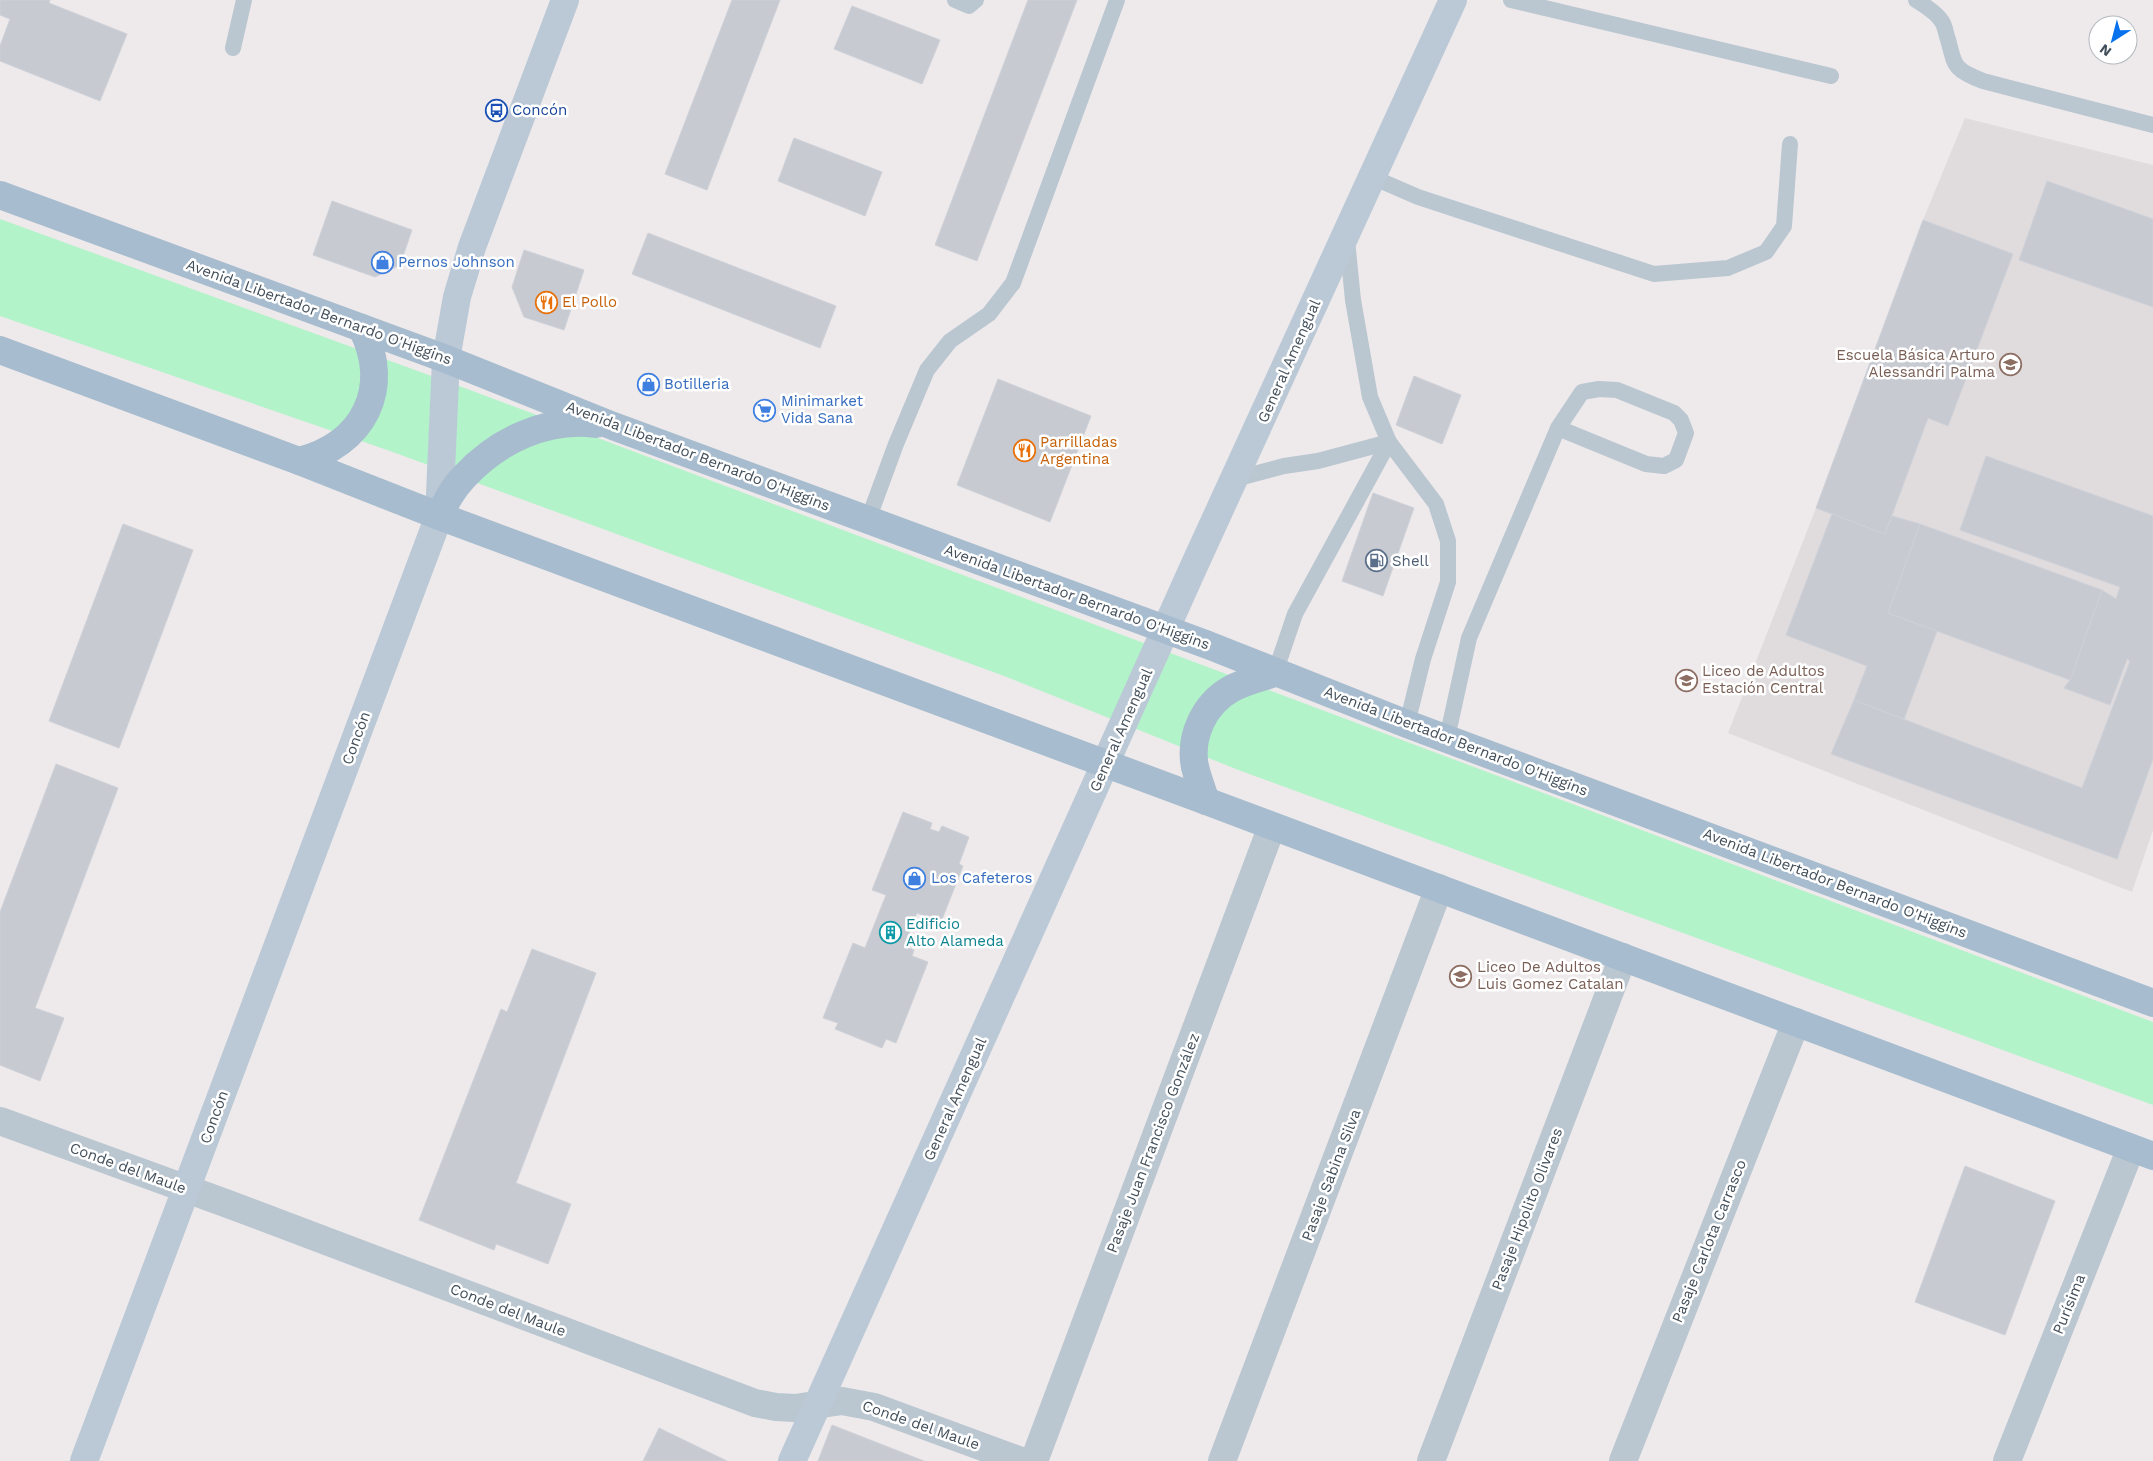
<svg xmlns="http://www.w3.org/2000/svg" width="2153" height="1461" font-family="'Work Sans',sans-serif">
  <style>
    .education { fill: #e0dbdd }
    .green { fill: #b2f3c9 }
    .building { fill: #c7cad1; stroke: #ced1d8 }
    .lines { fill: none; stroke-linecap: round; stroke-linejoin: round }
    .lane { stroke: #bac6d0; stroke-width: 16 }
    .street { stroke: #bac6d0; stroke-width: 28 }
    .secondary { stroke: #bbc9d7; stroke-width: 28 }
    .primary { stroke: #a7bcce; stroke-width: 28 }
    .labels { text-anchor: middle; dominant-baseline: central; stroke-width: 5; stroke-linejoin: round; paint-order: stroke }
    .transit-label { font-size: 15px; fill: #164399; stroke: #fff; text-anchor: start }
    .shop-label { font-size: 15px; fill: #366cbe; stroke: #fff; text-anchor: start }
    .food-label { font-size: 15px; fill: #c56008; stroke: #fff; text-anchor: start }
    .street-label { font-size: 15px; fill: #424f5a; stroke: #fff }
    .education-label { font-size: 15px; fill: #785e54; stroke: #fff; text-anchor: start }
    .service-label { font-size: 15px; fill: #4e5e75; stroke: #fff; text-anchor: start }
    .culture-label { font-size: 15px; fill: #0d838f; stroke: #fff; text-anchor: start }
  </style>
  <rect width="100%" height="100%" fill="#eeeaeb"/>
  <path class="education" d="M1965 118 2153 165V830L2132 892 1728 733 1816 508 1923 220Z"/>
  <path class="green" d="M0 219 470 390 2153 1022V1105L1241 771 1004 676 390 451 0 316Z"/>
  <g class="building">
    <path d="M0 0H50L49 3 127 34 100 101 0 61V46L10 19 0 15Z"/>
    <path d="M732 0H780L707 190 665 174Z"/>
    <path d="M1028 0H1077L977 261 935 245Z"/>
    <path d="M852 6 940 40 922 84 834 49Z"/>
    <path d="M794 138 882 172 865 216 778 181Z"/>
    <path d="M2047 181 2153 219V307L2019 260Z"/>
    <path d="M332 201 412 230 400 265 375 277 313 255Z"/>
    <path d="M1923 220 2013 254 1948 426 1928 418 1885 534 1816 508Z"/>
    <path d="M648 233 836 306 820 348 632 274Z"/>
    <path d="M524 250 584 270 564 330 524 317 512 287Z"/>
    <path d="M1414 376 1461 395 1442 444 1396 425Z"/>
    <path d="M998 379 1091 416 1050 522 957 485Z"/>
    <path d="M1986 456 2153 516V759L2117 859 1831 754 1854 700 2082 788 2130 661 2127 659 2110 705 2064 688 2070 680 2102 590 2116 599 2120 587 1960 530Z"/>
    <path d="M1373 493 1414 508 1383 596 1342 581Z"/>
    <path d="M1832 514 1885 534 1892 516 1920 524 1888 613 1937 631 1904 719 1854 700 1867 666 1786 635Z"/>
    <path d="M123 524 193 550 119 748 49 721Z"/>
    <path d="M1920 524 2102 590 2070 680 1888 613Z"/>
    <path d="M56 764 118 788 35 1008 64 1018 40 1081 0 1065V912Z"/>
    <path d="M903 812 932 823 930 829 939 832 942 826 969 837 959 864 963 866 941 922 917 913 904 946 914 950 912 956 928 962 896 1043 886 1039 882 1048 835 1029 838 1023 823 1018 853 943 865 948 886 895 872 890Z"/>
    <path d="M532 949 596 973 516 1183 571 1204 548 1264 496 1244 494 1250 419 1220 501 1009 507 1012Z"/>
    <path d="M1965 1166 2055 1201 2005 1335 1915 1302Z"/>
    <path d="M832 1425 924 1461H818Z"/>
    <path d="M659 1428 727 1461H643Z"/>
  </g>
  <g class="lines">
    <g class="lane">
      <path d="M955 0 969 6 976 0"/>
      <path d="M1511 0 1831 76"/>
      <path d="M1916 0C1924 5 1935 12 1940 19 1944 23 1945 28 1946 33 1956 64 1949 68 1983 81L2153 125"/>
      <path d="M233 48 244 0"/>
      <path d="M1372 177 1418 197 1654 274 1728 268 1766 252 1784 226 1790 144"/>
      <path d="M1347 240 1353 300 1370 397 1389 442 1436 504 1448 541V582L1423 659 1407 724"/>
      <path d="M1235 479 1284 466 1318 461 1389 442"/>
      <path d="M868 520 896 444 927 370 950 341 989 314 1013 283 1117 0"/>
      <path d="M1275 673 1295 614 1389 442"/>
      <path d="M1447 738 1469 638 1558 428 1582 392 1599 389 1617 390 1674 413 1681 420 1686 433 1676 460 1664 466 1646 464 1558 428"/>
    </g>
    <g class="street">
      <path d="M0 1121 228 1204 755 1403 776 1407 795 1408 842 1401 874 1407 1021 1461"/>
      <path d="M1034 1461 1272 826"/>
      <path d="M1222 1461 1439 888"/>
      <path d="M1431 1461 1623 957"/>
      <path d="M1623 1461 1796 1022"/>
      <path d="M2007 1461 2131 1148"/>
    </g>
    <g class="secondary">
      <path d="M84 1461 439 516 446 359 457 297 472 247 565 0"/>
      <path d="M792 1461 1194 566 1453 0"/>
    </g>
    <g class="primary">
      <path d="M0 195 446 359 613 426 1208 645 1407 724 2153 1003"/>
      <path d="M0 350 299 461 439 516 1206 801 2153 1156"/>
      <path d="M299 461C364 444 392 389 362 328"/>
      <path d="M439 516C446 502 453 488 464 477 497 441 547 417 596 424"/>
      <path d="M1206 801C1202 790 1198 779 1195 767 1189 737 1204 704 1231 689 1245 681 1260 678 1275 673"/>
    </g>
  </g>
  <defs>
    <symbol id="bus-ring" viewBox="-11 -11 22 22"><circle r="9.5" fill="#fff" stroke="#1a4fb4" stroke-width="1.5"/><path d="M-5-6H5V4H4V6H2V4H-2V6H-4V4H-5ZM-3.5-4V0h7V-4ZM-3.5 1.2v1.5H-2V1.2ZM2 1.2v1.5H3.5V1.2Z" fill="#1a4fb4"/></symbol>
    <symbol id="shop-ring" viewBox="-11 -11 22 22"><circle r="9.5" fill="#fff" stroke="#3f7fe0" stroke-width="1.5"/><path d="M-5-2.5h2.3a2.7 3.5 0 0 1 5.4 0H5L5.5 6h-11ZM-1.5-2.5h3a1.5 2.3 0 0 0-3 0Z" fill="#3f7fe0"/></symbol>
    <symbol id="restaurant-ring" viewBox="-11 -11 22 22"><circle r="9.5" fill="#fff" stroke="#e8710a" stroke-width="1.5"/><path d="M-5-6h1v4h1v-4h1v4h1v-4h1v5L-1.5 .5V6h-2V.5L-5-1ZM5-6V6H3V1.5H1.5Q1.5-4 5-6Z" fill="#e8710a"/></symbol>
    <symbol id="school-ring" viewBox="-11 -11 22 22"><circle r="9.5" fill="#fff" stroke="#8d6e63" stroke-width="1.5"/><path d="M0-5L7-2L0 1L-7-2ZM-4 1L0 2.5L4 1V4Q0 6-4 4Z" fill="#8d6e63"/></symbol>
    <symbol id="supermarket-ring" viewBox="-11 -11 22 22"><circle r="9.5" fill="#fff" stroke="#3f7fe0" stroke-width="1.5"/><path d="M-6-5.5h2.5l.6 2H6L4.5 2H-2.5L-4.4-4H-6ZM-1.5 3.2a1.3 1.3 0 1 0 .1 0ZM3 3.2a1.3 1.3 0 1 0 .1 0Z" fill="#3f7fe0"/></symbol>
    <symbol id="fuel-ring" viewBox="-11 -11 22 22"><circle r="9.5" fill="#fff" stroke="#5c6f8a" stroke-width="1.5"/><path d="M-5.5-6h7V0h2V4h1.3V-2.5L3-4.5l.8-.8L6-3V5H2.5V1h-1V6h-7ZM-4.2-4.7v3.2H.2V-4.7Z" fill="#5c6f8a"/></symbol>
    <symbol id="building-ring" viewBox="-11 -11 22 22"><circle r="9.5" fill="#fff" stroke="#0f9aa8" stroke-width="1.5"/><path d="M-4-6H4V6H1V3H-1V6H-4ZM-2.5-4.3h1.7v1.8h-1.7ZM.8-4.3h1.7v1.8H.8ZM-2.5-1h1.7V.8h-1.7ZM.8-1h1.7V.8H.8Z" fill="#0f9aa8"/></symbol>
  </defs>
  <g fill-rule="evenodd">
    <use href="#bus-ring" x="484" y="98" width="25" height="25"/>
    <use href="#shop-ring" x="370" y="250" width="25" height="25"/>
    <use href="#restaurant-ring" x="534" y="290" width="25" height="25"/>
    <use href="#school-ring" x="1998" y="352" width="25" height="25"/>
    <use href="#shop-ring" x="636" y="372" width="25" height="25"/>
    <use href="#supermarket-ring" x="752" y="398" width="25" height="25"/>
    <use href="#restaurant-ring" x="1012" y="438" width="25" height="25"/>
    <use href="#fuel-ring" x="1364" y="548" width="25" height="25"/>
    <use href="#school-ring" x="1674" y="668" width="25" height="25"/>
    <use href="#shop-ring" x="902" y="866" width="25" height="25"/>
    <use href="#building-ring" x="878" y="920" width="25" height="25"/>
    <use href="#school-ring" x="1448" y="964" width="25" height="25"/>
  </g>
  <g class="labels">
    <g class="transit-label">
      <text x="512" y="110">Concón</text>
    </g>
    <g class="shop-label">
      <text x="398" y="262">Pernos Johnson</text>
      <text x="664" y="384">Botilleria</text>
      <text x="781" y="401">Minimarket<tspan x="781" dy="17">Vida Sana</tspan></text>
      <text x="931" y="878">Los Cafeteros</text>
    </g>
    <g class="food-label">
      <text x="562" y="302">El Pollo</text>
      <text x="1040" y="442">Parrilladas<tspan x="1040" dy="17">Argentina</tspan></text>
    </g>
    <g class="street-label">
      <text transform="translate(319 312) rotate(20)">Avenida Libertador Bernardo O'Higgins</text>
      <text transform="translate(1289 361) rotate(-66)">General Amengual</text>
      <text transform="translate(698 456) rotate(21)">Avenida Libertador Bernardo O'Higgins</text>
      <text transform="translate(1077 597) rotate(20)">Avenida Libertador Bernardo O'Higgins</text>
      <text transform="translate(1121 730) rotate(-66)">General Amengual</text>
      <text transform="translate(356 738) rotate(-70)">Concón</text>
      <text transform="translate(1456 741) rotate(21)">Avenida Libertador Bernardo O'Higgins</text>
      <text transform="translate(1835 883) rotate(21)">Avenida Libertador Bernardo O'Higgins</text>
      <text transform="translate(955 1099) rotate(-66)">General Amengual</text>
      <text transform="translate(214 1117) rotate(-70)">Concón</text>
      <text transform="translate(1153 1143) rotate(-69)">Pasaje Juan Francisco González</text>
      <text transform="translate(128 1168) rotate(20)">Conde del Maule</text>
      <text transform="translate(1331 1175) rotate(-69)">Pasaje Sabina Silva</text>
      <text transform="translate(1527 1209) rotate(-69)">Pasaje Hipolito Olivares</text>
      <text transform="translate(1709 1241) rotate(-68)">Pasaje Carlota Carrasco</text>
      <text transform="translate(2069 1304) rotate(-68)">Purísima</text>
      <text transform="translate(508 1310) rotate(21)">Conde del Maule</text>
      <text transform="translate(921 1425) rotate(19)">Conde del Maule</text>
    </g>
    <g class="education-label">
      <text x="1995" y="355" text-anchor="end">Escuela Básica Arturo<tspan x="1995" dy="17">Alessandri Palma</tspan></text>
      <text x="1702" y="671">Liceo de Adultos<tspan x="1702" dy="17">Estación Central</tspan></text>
      <text x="1477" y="967">Liceo De Adultos<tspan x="1477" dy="17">Luis Gomez Catalan</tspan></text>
    </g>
    <g class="service-label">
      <text x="1392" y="561">Shell</text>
    </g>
    <g class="culture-label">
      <text x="906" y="924">Edificio<tspan x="906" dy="17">Alto Alameda</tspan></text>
    </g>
  </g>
  <g transform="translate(2113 40) rotate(216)"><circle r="24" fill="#ffffff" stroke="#b3b9bd"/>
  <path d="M0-4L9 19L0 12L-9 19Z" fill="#0672ed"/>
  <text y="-8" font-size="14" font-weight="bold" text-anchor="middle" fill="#424f5a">N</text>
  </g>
</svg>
